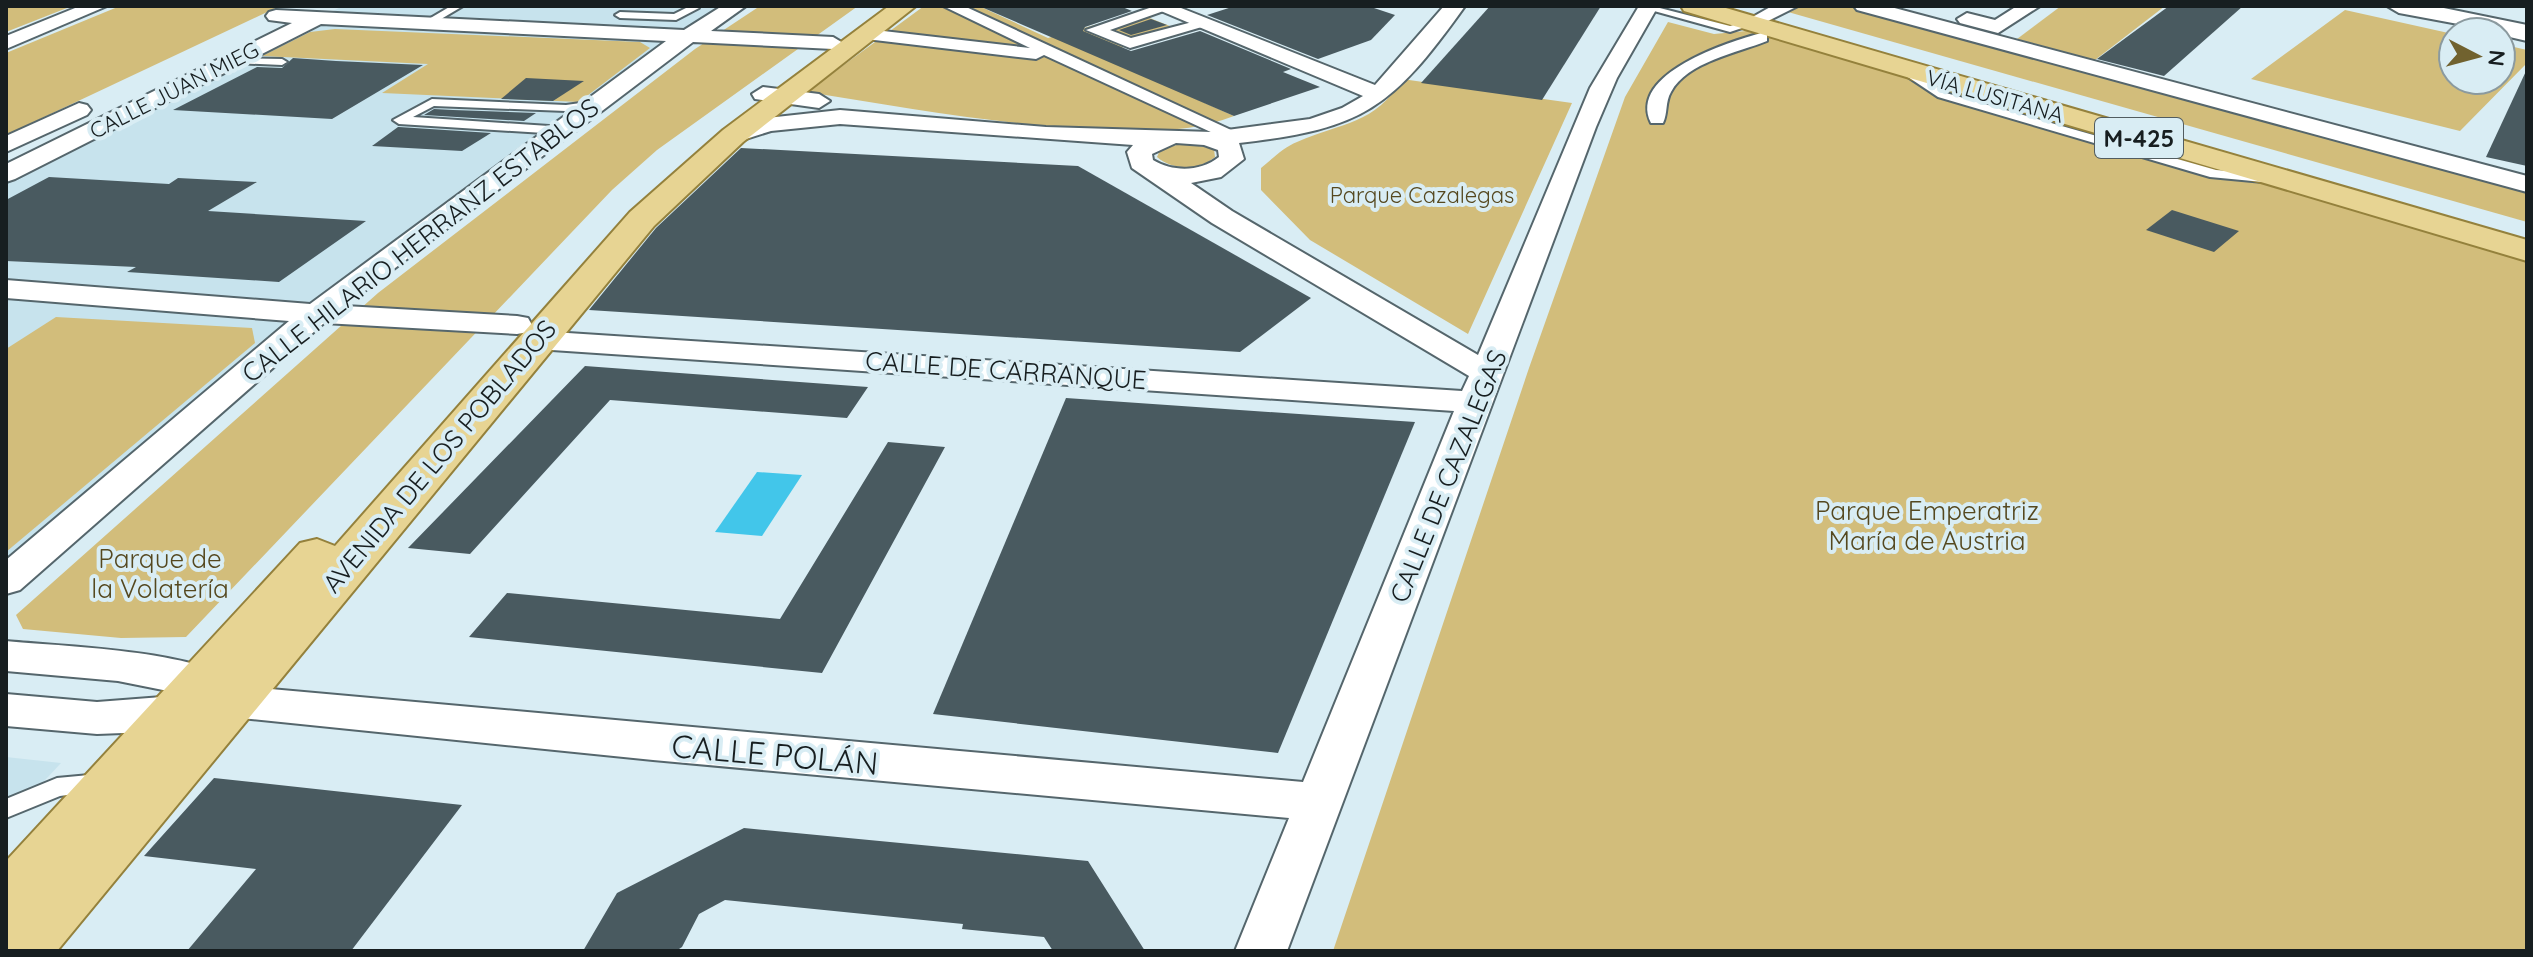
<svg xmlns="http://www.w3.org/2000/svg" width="2533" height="957" font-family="Quicksand,sans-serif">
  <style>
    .built { fill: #c7e3ed }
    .green { fill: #d2bd7b }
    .water { fill: #42c6ea }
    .building { fill: #495a60 }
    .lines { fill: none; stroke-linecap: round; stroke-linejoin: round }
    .service-casing { stroke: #55666c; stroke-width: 4 }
    .pedestrian-casing { stroke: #55666c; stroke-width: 4 }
    .minor-casing { stroke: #55666c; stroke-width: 4 }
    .tertiary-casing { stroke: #55666c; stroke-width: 4 }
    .primary-casing { stroke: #94813c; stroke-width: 4 }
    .service { fill: #fff; fill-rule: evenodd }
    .pedestrian { fill: #fff; fill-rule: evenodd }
    .minor { fill: #fff; fill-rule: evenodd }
    .tertiary { fill: #fff; fill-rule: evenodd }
    .primary { fill: #e7d493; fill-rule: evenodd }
    .labels { text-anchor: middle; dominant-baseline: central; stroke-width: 8; stroke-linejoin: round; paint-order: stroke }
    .far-street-label { font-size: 22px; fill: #171e20; stroke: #d9edf4 }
    .far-park-label { font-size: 22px; fill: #55481f; stroke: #d9edf4 }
    .shield { fill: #d9edf4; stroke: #515c60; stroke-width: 2 }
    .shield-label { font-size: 24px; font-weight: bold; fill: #171e20 }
    .street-label { font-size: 26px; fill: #171e20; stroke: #d9edf4 }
    .park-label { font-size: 26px; fill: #55481f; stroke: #d9edf4 }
    .near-street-label { font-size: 32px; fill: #171e20; stroke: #d9edf4 }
  </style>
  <rect width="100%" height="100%" fill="#d9edf4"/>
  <g class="built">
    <path d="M343 6H736L348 289 6 581V174Z"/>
    <path d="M6 757 61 763 6 822Z"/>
  </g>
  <g class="green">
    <path d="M6 6H72L6 32Z"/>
    <path d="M120 6H280L6 135V53Z"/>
    <path d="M760 6H858L657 150 612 190 186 637 121 638 23 629 16 615 378 293 695 49Z"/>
    <path d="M924 6H979L1048 38 1137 13 1180 30 1098 55 1234 116C1187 134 1144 131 1095 129 998 125 903 107 807 92Z"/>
    <path d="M1791 6H1848L2527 188V222L1781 10Z"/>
    <path d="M2061 6H2165L2095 60 2017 39Z"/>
    <path d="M2345 10 2453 34V80H2501V44L2527 50V63L2460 131 2251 79Z"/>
    <path d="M1668 22 1714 34 1757 30 2527 259V951H1333L1529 368 1625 97Z"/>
    <path d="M335 29 640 42 650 48 579 102 382 93 428 64 262 56 310 32Z"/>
    <path d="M1402 79 1572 103 1468 334 1310 240 1261 190V168C1272 159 1284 147 1297 142 1342 122 1375 125 1402 79Z"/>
    <path d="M1183 143 1214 149 1215 157C1200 170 1173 171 1157 157L1160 150Z"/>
    <path d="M56 317 252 328 255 343 6 552V349Z"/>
  </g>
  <path class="water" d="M757 472 802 475 762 536 715 532Z"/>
  <g class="building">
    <path d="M979 6H1120L1132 11 1085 27 1083 31 1131 51 1200 31 1291 69 1283 72 1320 87 1234 116Z"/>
    <path d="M1235 6H1368L1395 15 1371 40 1318 59 1207 15Z"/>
    <path d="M1490 6H1601L1542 100 1421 83Z"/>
    <path d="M2169 6H2243L2164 76 2097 59Z"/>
    <path d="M1151 19 1167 25 1131 35 1119 30Z"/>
    <path d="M293 58 336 61 423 65 332 119 173 110 257 67 282 68Z"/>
    <path d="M2527 69V166L2486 157Z"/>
    <path d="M526 78 584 81 553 101 501 99Z"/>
    <path d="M434 109 453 110 536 113 524 121 424 115Z"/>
    <path d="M398 127H399L491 133 462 151 372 146Z"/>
    <path d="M741 148 1078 166 1311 298 1240 352 589 310 656 228Z"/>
    <path d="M49 177 169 184 178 178 257 182 208 211 366 221 279 282 127 272 136 267 6 261V200Z"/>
    <path d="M2172 210 2239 231 2214 252 2146 230Z"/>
    <path d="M585 366 868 387 847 418 610 400 470 554 408 548Z"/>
    <path d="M1066 398 1415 422 1278 753 933 714Z"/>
    <path d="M888 442 945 447 822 673 469 637 507 593 780 619Z"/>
    <path d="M214 778 462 805 351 951H187L256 869 144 856Z"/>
    <path d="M744 828 1088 861 1145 951H1053L1044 937 962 929 963 924 725 900 699 914 682 947 676 951H583L617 893Z"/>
  </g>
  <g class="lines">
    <defs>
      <g id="service">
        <path d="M451 6H463L431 25 422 23Z"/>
        <path d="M690 6 699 8 676 20 620 18 615 15 620 12 674 14Z"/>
        <path d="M1636 6H1652L1730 26 1752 20 1757 23 1730 32Z"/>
        <path d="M230 58 282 59 287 62 282 65 234 63 229 60Z"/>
        <path d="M1903 66 1946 93 2216 170 2263 174 2269 178 2263 182 2210 177 1938 97 1899 71V67Z"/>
        <path d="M432 99 566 105 595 101 601 104 566 111 434 106 413 117 564 127 566 130 560 134 399 124 393 120Z"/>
        <path d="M100 774 108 777 112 783 108 789 60 796 6 818V799L57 778Z"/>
      </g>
      <g id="pedestrian">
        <path d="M943 6H964L1244 136 1242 140H1228L1044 55 1036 59 866 39 858 34 866 29 1030 48Z"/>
        <path d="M1155 6 1172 8 1110 30 1131 38 1204 19 1212 24 1130 48 1086 30Z"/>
        <path d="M1761 33 1767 35V41C1737 53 1687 62 1671 92 1665 102 1668 113 1663 123H1651C1627 74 1728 42 1761 33Z"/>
      </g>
      <g id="minor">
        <path d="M80 6H107L6 49V36Z"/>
        <path d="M722 6H746L711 31 833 37 843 43 833 49 693 42 345 306 517 316 528 318 532 325 528 332 517 334 324 323 20 590 6 594V560L289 321 6 298V280L310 304 666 41 321 24 15 179 6 182V164L292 23 269 20 266 16 269 12 276 10 684 30Z"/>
        <path d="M1149 6H1176L1375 85 1444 6H1465C1392 108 1364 129 1239 143L1244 159 1221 177 1191 183 1232 211 1478 355 1590 88 1639 6 1657 8 1617 78 1596 127 1287 951H1235L1289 818 653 760 231 717 175 731 97 734 6 726V694L97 702 188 695 118 681 6 671V641C54 646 208 650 238 686L1303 782 1454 411 537 349 526 347 521 340 526 333 537 331 1462 391 1469 376 1212 223 1132 168 1127 152 1133 145 840 124 771 131 733 143 721 136 724 131 767 118 840 110 1046 127 1212 132 1310 119 1342 108 1363 96ZM1176 143 1204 145 1218 150 1219 157C1200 172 1173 172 1153 160L1152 154Z"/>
        <path d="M1772 6H1798L1752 29 1742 23Z"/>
        <path d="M1854 6H1887L2527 176V192L1857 10Z"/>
        <path d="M2017 6H2040L1998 33 1960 23 1957 19 1967 13 1995 20Z"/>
        <path d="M763 87 819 94 830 101 819 108 755 99 752 94Z"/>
        <path d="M79 103 87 105 91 110 87 115 6 152V136Z"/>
      </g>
      <path id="tertiary" d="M2387 6H2434L2527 25V41L2501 35V32L2399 13Z"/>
      <g id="primary">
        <path d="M889 6H916L743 142 654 226 57 951H6V861L300 543 317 539 335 546 630 212 723 130Z"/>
        <path d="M1681 6H1719L2527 240V261L1684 11Z"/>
      </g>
    </defs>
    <use href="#service" class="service-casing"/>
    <use href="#pedestrian" class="pedestrian-casing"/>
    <use href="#minor" class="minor-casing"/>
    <use href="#tertiary" class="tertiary-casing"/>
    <use href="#primary" class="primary-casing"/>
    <use href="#service" class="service"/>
    <use href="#pedestrian" class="pedestrian"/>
    <use href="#minor" class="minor"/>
    <use href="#tertiary" class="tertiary"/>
    <use href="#primary" class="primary"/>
  </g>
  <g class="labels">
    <g class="far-street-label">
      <text transform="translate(174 90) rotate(-27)">CALLE JUAN MIEG</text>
      <text transform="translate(1995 96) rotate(16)">VÍA LUSITANA</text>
    </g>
    <g class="far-park-label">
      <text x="1422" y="195">Parque Cazalegas</text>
    </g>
    <rect class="shield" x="2095" y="118" width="88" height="40" rx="6"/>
    <g class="shield-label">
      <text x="2139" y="138">M-425</text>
    </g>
    <g class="street-label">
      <text transform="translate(420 240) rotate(-38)">CALLE HILARIO HERRANZ ESTABLOS</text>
      <text transform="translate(1006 370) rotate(4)">CALLE DE CARRANQUE</text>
      <text transform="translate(439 456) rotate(-50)">AVENIDA DE LOS POBLADOS</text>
      <text transform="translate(1448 476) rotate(-68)">CALLE DE CAZALEGAS</text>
    </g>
    <g class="park-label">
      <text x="1927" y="510">Parque Emperatriz<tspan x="1927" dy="30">María de Austria</tspan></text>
      <text x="160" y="558">Parque de<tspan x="160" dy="30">la Volatería</tspan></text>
    </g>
    <g class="near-street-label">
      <text transform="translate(775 754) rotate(5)">CALLE POLÁN</text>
    </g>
  </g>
  <rect width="2533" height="957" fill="none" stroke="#171e20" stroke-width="16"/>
  <g transform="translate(2477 56) rotate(96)"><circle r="38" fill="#d9edf4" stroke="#8b9a9f" stroke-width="2"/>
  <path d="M0-6L14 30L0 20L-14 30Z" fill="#71622f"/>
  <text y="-12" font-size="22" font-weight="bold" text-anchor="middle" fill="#171e20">N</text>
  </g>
</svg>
